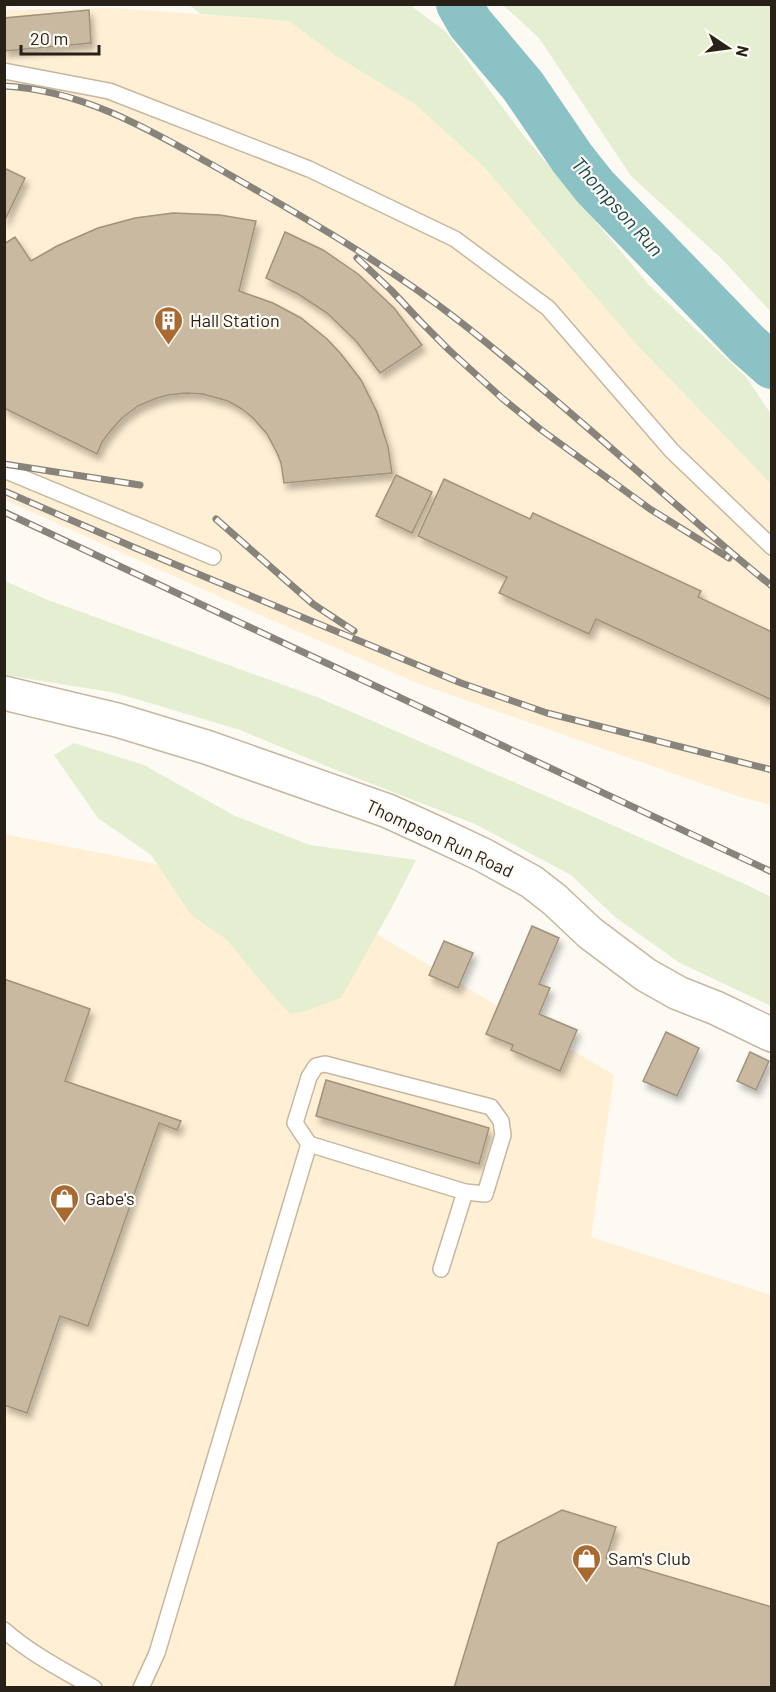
<svg xmlns="http://www.w3.org/2000/svg" width="776" height="1692" font-family="Barlow,sans-serif">
  <style>
    .built { fill: #ffefd4 }
    .green { fill: #e4efd1 }
    .lines { fill: none; stroke-linecap: round; stroke-linejoin: round }
    .river { stroke: #8bc2c6; stroke-width: 46 }
    .building { fill: #c9b9a0; stroke: #a1927a; stroke-width: 1.5; filter: url(#shadow) }
    .lane-casing { stroke: #c6b79e; stroke-width: 18 }
    .secondary-casing { stroke: #c6b79e; stroke-width: 36 }
    .lane { stroke: #fff; stroke-width: 15 }
    .secondary { stroke: #fff; stroke-width: 33 }
    .rail-casing { stroke: #88837b; stroke-width: 7 }
    .rail { stroke: #fdfaf4; stroke-width: 4.5; stroke-dasharray: 14; stroke-linecap: butt }
    .labels { text-anchor: middle; dominant-baseline: central; stroke-width: 4.5; stroke-linejoin: round; paint-order: stroke }
    .poi-label { font-size: 18px; fill: #272118; stroke: #fdfaf4; text-anchor: start }
    .street-label { font-size: 18px; fill: #272118; stroke: #fdfaf4 }
    .water-label { font-size: 20px; font-style: italic; fill: #16484c; stroke: #fdfaf4 }
  </style>
  <defs>
    <filter id="shadow"><feDropShadow dx="3.5" dy="6" stdDeviation="3" flood-color="#0004"/></filter>
  </defs>
  <rect width="100%" height="100%" fill="#fdfaf4"/>
  <g class="built">
    <path d="M115 8 289 21 336 56 416 105 483 166 638 346 771 484V805L740 797 417 683 262 616 5 500V10Z"/>
    <path d="M4 834 309 894 614 1075 591 1237 771 1295V1687L7 1688 5 1685Z"/>
  </g>
  <g class="green">
    <path d="M189 5H410L446 32 524 136 649 285 746 377 771 414V484L638 346 483 166 416 105 336 56 289 21 201 14Z"/>
    <path d="M503 5H771V312L722 259 631 176 539 38Z"/>
    <path d="M5 581 48 600 317 697 583 812 749 886 771 897V1006L680 963 615 917 571 875 475 824 336 770 240 730 116 693 5 675Z"/>
    <path d="M74 743 144 765 235 816 310 845 416 860 391 909 341 998 306 1011 290 1014 269 991 226 939 191 915 151 855 98 818 54 755Z"/>
  </g>
  <g class="lines">
    <path class="river" d="M459 4 470 23 523 86 572 158 595 187 747 344 772 366"/>
  </g>
  <g class="building">
    <path d="M89 10 91 43 4 51V18Z"/>
    <path d="M4 168 25 178 4 222Z"/>
    <path d="M173 213 220 215 256 221 239 291 273 303 301 318 327 339 341 354 361 380 377 412 388 447 392 473 284 483 281 463 277 453 267 434 253 418 242 409 228 401 203 394 186 393 168 395 157 398 138 406 122 418 112 429 102 442 97 454 4 408V244L15 237 31 261 57 246 98 228 135 218Z"/>
    <path d="M285 232 323 250 358 274 394 308 422 345 380 373 356 341 327 313 298 294 266 278Z"/>
    <path d="M396 475 432 492 412 533 376 516Z"/>
    <path d="M444 479 530 519 533 513 701 591 698 597 772 632V700L596 619 589 634 499 593 507 577 418 536Z"/>
    <path d="M532 926 559 938 539 984 550 988 539 1014 577 1030 560 1071 511 1050 513 1045 486 1034Z"/>
    <path d="M444 941 473 953 458 988 429 975Z"/>
    <path d="M4 979 90 1009 65 1081 181 1121 177 1130 159 1123 88 1326 60 1316 27 1413 4 1405Z"/>
    <path d="M666 1032 699 1048 677 1096 643 1081Z"/>
    <path d="M750 1052 769 1061 756 1090 737 1081Z"/>
    <path d="M326 1080 489 1128 479 1164 316 1116Z"/>
    <path d="M562 1510 616 1527 606 1558 772 1607V1688H454L498 1543Z"/>
  </g>
  <g class="lines">
    <defs>
      <g id="lane">
        <path d="M4 71 109 91 309 169 455 239 548 308 672 451 772 547"/>
        <path d="M4 470 213 557"/>
        <path d="M309 1144 295 1123 309 1077 316 1066 325 1064 491 1107 501 1121 503 1135 485 1194 465 1192"/>
        <path d="M4 1630C31 1654 63 1670 94 1688"/>
        <path d="M141 1688 157 1653 309 1144 465 1192 441 1269"/>
      </g>
      <path id="secondary" d="M4 693 117 720 206 747 388 811 432 831 483 855 532 882 555 900 590 933 646 975 678 993 716 1008 772 1035"/>
    </defs>
    <use href="#lane" class="lane-casing"/>
    <use href="#secondary" class="secondary-casing"/>
    <use href="#lane" class="lane"/>
    <use href="#secondary" class="secondary"/>
    <defs>
      <g id="rail">
        <path d="M4 86C85 90 155 133 223 171 305 218 388 265 463 324 537 382 608 446 679 507 710 534 740 561 772 586"/>
        <path d="M357 258 391 290 421 322 449 350 503 399 540 429 650 509 729 558"/>
        <path d="M4 464 140 485"/>
        <path d="M4 491 133 547 461 683 547 713 772 770"/>
        <path d="M4 512 772 872"/>
        <path d="M216 519 313 604 354 631"/>
      </g>
    </defs>
    <use href="#rail" class="rail-casing"/>
    <use href="#rail" class="rail"/>
  </g>
  <defs>
    <symbol id="building-pin" viewBox="-11 -11 22 30"><path d="M0 17L-7.5 6A9.5 9.5 0 1 1 7.5 6Z" fill="#a86a30" stroke="#fdfaf4"/><path d="M-4-6H4V6H1V3H-1V6H-4ZM-2.5-4.3h1.7v1.8h-1.7ZM.8-4.3h1.7v1.8H.8ZM-2.5-1h1.7V.8h-1.7ZM.8-1h1.7V.8H.8Z" fill="#fff"/></symbol>
    <symbol id="shop-pin" viewBox="-11 -11 22 30"><path d="M0 17L-7.5 6A9.5 9.5 0 1 1 7.5 6Z" fill="#a86a30" stroke="#fdfaf4"/><path d="M-5-2.5h2.3a2.7 3.5 0 0 1 5.4 0H5L5.5 6h-11ZM-1.5-2.5h3a1.5 2.3 0 0 0-3 0Z" fill="#fff"/></symbol>
  </defs>
  <g fill-rule="evenodd">
    <use href="#building-pin" x="152" y="304" width="33" height="45"/>
    <use href="#shop-pin" x="48" y="1182" width="33" height="45"/>
    <use href="#shop-pin" x="570" y="1542" width="33" height="45"/>
  </g>
  <g class="labels">
    <g class="poi-label">
      <text x="190" y="320">Hall Station</text>
      <text x="85" y="1198">Gabe's</text>
      <text x="608" y="1558">Sam's Club</text>
    </g>
    <g class="street-label">
      <text transform="translate(440 838) rotate(25)">Thompson Run Road</text>
    </g>
    <g class="water-label">
      <text transform="translate(618 206) rotate(48)">Thompson Run</text>
    </g>
  </g>
  <rect width="776" height="1692" fill="none" stroke="#272118" stroke-width="12"/>
  <g transform="translate(728 48) rotate(103)" stroke="#fdfaf4" stroke-width="4.5" paint-order="stroke">
  <path d="M0-4.5L10 22L0 15L-10 22Z" fill="#272118"/>
  <text y="-9" font-size="16" font-weight="bold" text-anchor="middle" fill="#272118">N</text>
  </g>
  <path d="M21 45v9h78v-9" fill="none" stroke="#272118" stroke-width="3"/>
  <text x="30" y="45" font-size="18" fill="#272118" stroke="#fdfaf4" stroke-width="4.5" paint-order="stroke">20 m</text>
</svg>
